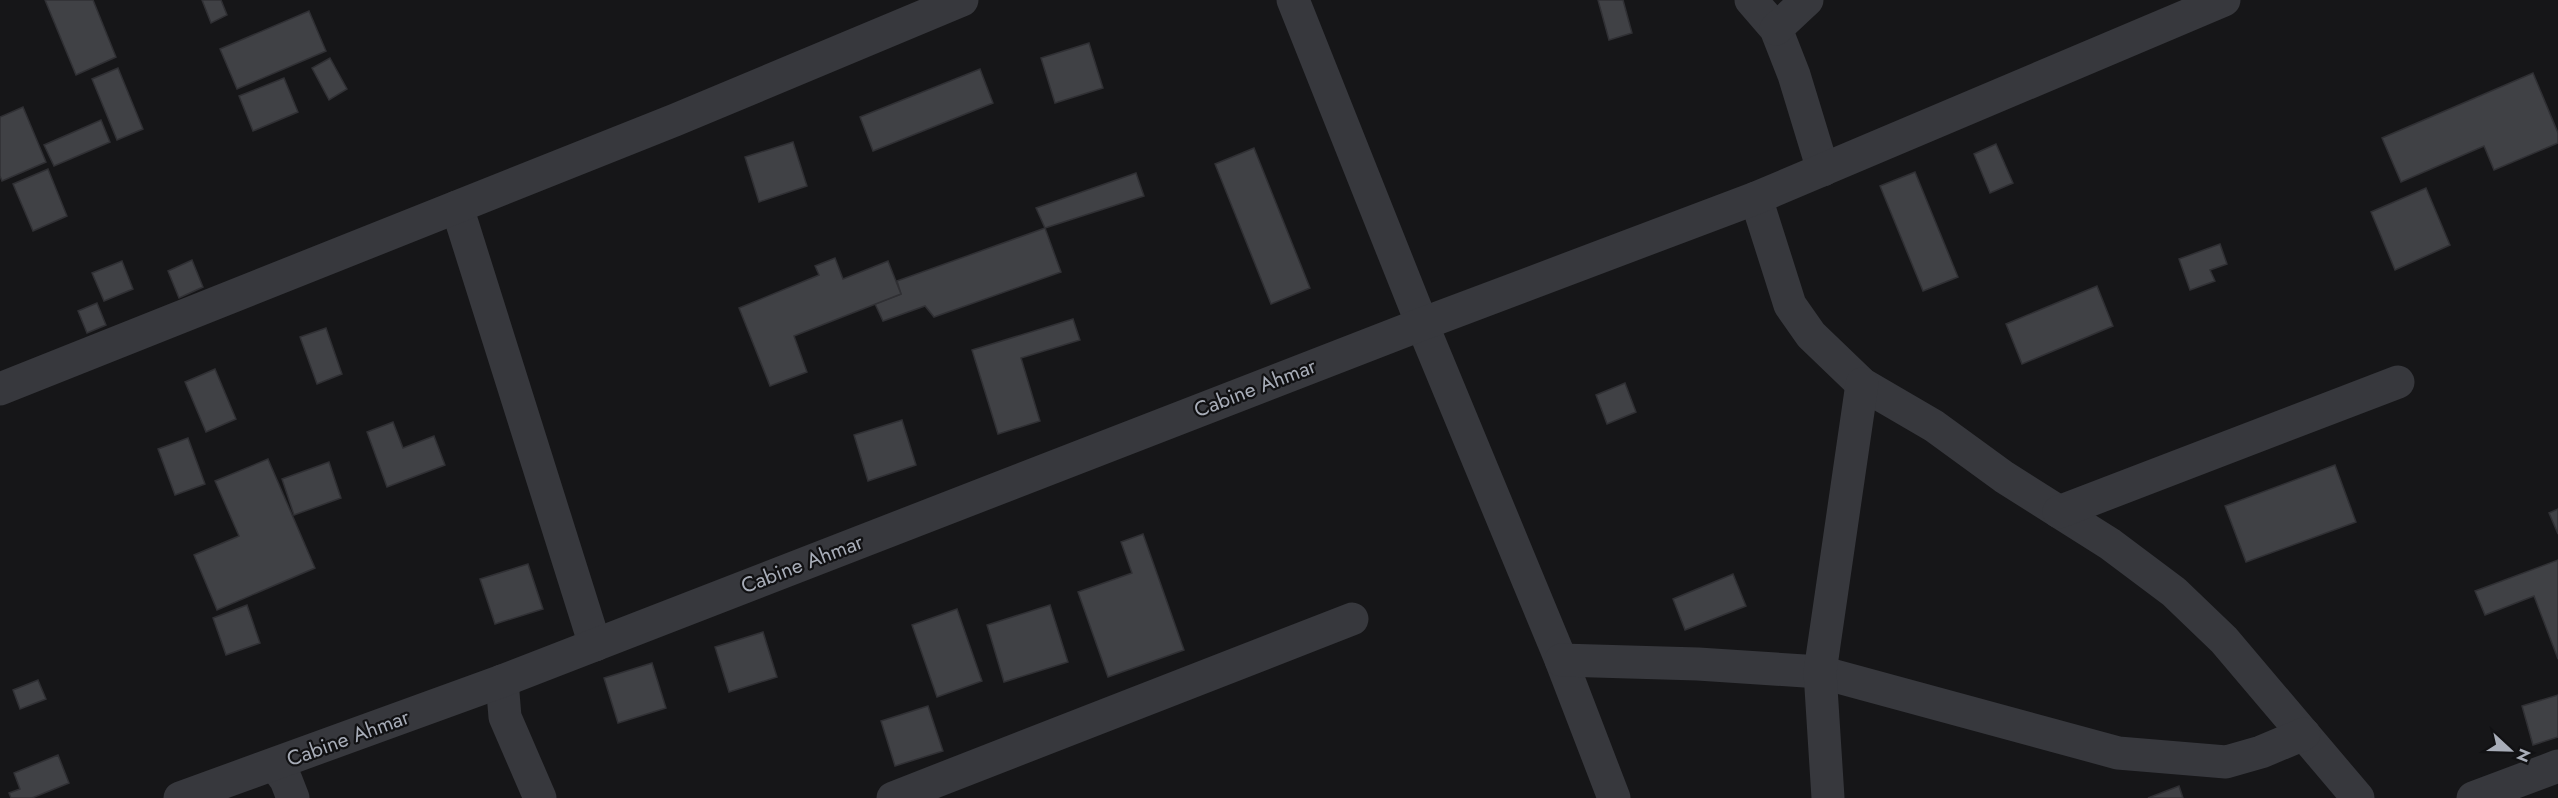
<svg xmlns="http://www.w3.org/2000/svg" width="2558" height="798" font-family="Jost,sans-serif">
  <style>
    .building { fill: #404145; stroke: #303034; stroke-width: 1.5 }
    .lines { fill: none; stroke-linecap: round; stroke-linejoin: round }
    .minor { stroke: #37383d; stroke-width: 33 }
    .labels { text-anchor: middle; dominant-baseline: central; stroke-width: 4.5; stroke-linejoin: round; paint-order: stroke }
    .street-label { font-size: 21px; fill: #a8adb8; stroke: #111113 }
  </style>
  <rect width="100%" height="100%" fill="#161618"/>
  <g class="building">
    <path d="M45 0H93L116 57 76 75Z"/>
    <path d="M202 0H221L227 15 211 23Z"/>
    <path d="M1598 0H1623L1632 33 1609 40Z"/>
    <path d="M309 11 326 51 237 89 220 49Z"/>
    <path d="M1089 43 1103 88 1055 103 1041 58Z"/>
    <path d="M330 58 347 89 329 100 312 68Z"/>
    <path d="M118 68 143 129 117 140 92 79Z"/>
    <path d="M980 69 993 103 873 151 860 117Z"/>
    <path d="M2533 73 2558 133V143L2494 170 2484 146 2401 182 2382 138Z"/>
    <path d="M284 78 298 112 253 131 239 96Z"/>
    <path d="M23 107 46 162 2 181 0 176V117Z"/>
    <path d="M101 120 110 142 54 166 44 145Z"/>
    <path d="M793 142 807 186 759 202 745 157Z"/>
    <path d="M1996 144 2013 183 1990 193 1974 154Z"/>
    <path d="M1254 148 1310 288 1271 304 1215 164Z"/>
    <path d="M48 169 67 216 33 231 13 184Z"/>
    <path d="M1915 172 1958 277 1923 291 1880 186Z"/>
    <path d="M1136 173 1144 196 1045 228 1036 208Z"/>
    <path d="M2426 188 2450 245 2395 270 2371 212Z"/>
    <path d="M1045 228 1061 272 934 317 925 306 883 321 875 304 901 294 897 281Z"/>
    <path d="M2220 244 2227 264 2210 270 2215 281 2190 290 2179 259Z"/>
    <path d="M835 258 843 279 888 261 901 294 794 336 807 372 770 386 739 308 819 275 815 266Z"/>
    <path d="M192 260 203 287 179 298 168 271Z"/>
    <path d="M122 261 133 289 104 301 92 273Z"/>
    <path d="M2097 286 2113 326 2022 364 2006 324Z"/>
    <path d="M97 303 106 325 87 333 78 311Z"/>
    <path d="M1073 319 1080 340 1021 358 1040 421 998 434 972 350Z"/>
    <path d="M326 328 342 374 317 384 300 337Z"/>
    <path d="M215 369 236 419 206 432 185 382Z"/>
    <path d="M1625 383 1636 412 1607 424 1596 395Z"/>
    <path d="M902 420 916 465 868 481 854 435Z"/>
    <path d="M393 422 403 448 434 436 445 465 387 487 367 432Z"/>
    <path d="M188 438 205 484 175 495 158 449Z"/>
    <path d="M268 459 315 568 217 610 194 555 239 536 215 481Z"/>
    <path d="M329 462 341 498 294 515 282 479Z"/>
    <path d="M2335 465 2356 522 2246 562 2225 506Z"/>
    <path d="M2558 509V534L2549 513Z"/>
    <path d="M1143 534 1184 650 1108 677 1078 592 1132 573 1121 542Z"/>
    <path d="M2558 560V659L2534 596 2485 615 2475 591Z"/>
    <path d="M528 564 543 609 495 624 480 579Z"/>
    <path d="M1733 574 1746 606 1685 630 1673 599Z"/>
    <path d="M247 605 260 643 226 655 213 618Z"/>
    <path d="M1050 605 1068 662 1004 682 987 625Z"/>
    <path d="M957 609 982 681 937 697 912 625Z"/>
    <path d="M763 632 777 677 729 692 715 647Z"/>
    <path d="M652 663 666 708 618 723 604 678Z"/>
    <path d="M38 680 46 699 20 709 13 690Z"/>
    <path d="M2558 695V737L2533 745 2522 706Z"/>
    <path d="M928 706 943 751 895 766 881 721Z"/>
    <path d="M58 755 69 783 32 798H11L9 793 20 789 14 773Z"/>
    <path d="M2179 786 2183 798H2148Z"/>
  </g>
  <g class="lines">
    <g class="minor">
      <path d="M1293 0 1422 324 1561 660 1614 798"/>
      <path d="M1751 0 1776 29 1794 75 1823 170"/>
      <path d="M1776 29 1807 0"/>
      <path d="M1756 198 1790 305 1811 335 1862 384 1934 426 2004 477 2110 544 2174 592 2224 640 2358 798"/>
      <path d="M457 207 595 645"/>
      <path d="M0 389 675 120 962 0"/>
      <path d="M2059 512 2398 382"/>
      <path d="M1561 660 1698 664 1820 672 2118 753 2226 762 2261 752 2304 734"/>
      <path d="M502 681 505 717 540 798"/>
      <path d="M275 765 286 780 293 798"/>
      <path d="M180 798 502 681 1422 324 1756 198 2224 0"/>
      <path d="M893 798 1352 619"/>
      <path d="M1828 798 1820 672 1862 384"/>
      <path d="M2473 798 2558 766"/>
    </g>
  </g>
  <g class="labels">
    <g class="street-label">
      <text transform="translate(1255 388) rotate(-21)">Cabine Ahmar</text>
      <text transform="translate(802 564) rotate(-21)">Cabine Ahmar</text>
      <text transform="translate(348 738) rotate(-20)">Cabine Ahmar</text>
    </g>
  </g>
  <g transform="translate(2510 750) rotate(112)" stroke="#111113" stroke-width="4.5" paint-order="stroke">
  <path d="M0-4.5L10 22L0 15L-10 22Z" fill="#a8adb8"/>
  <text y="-9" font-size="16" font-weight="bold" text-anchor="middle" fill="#a8adb8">N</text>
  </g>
</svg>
